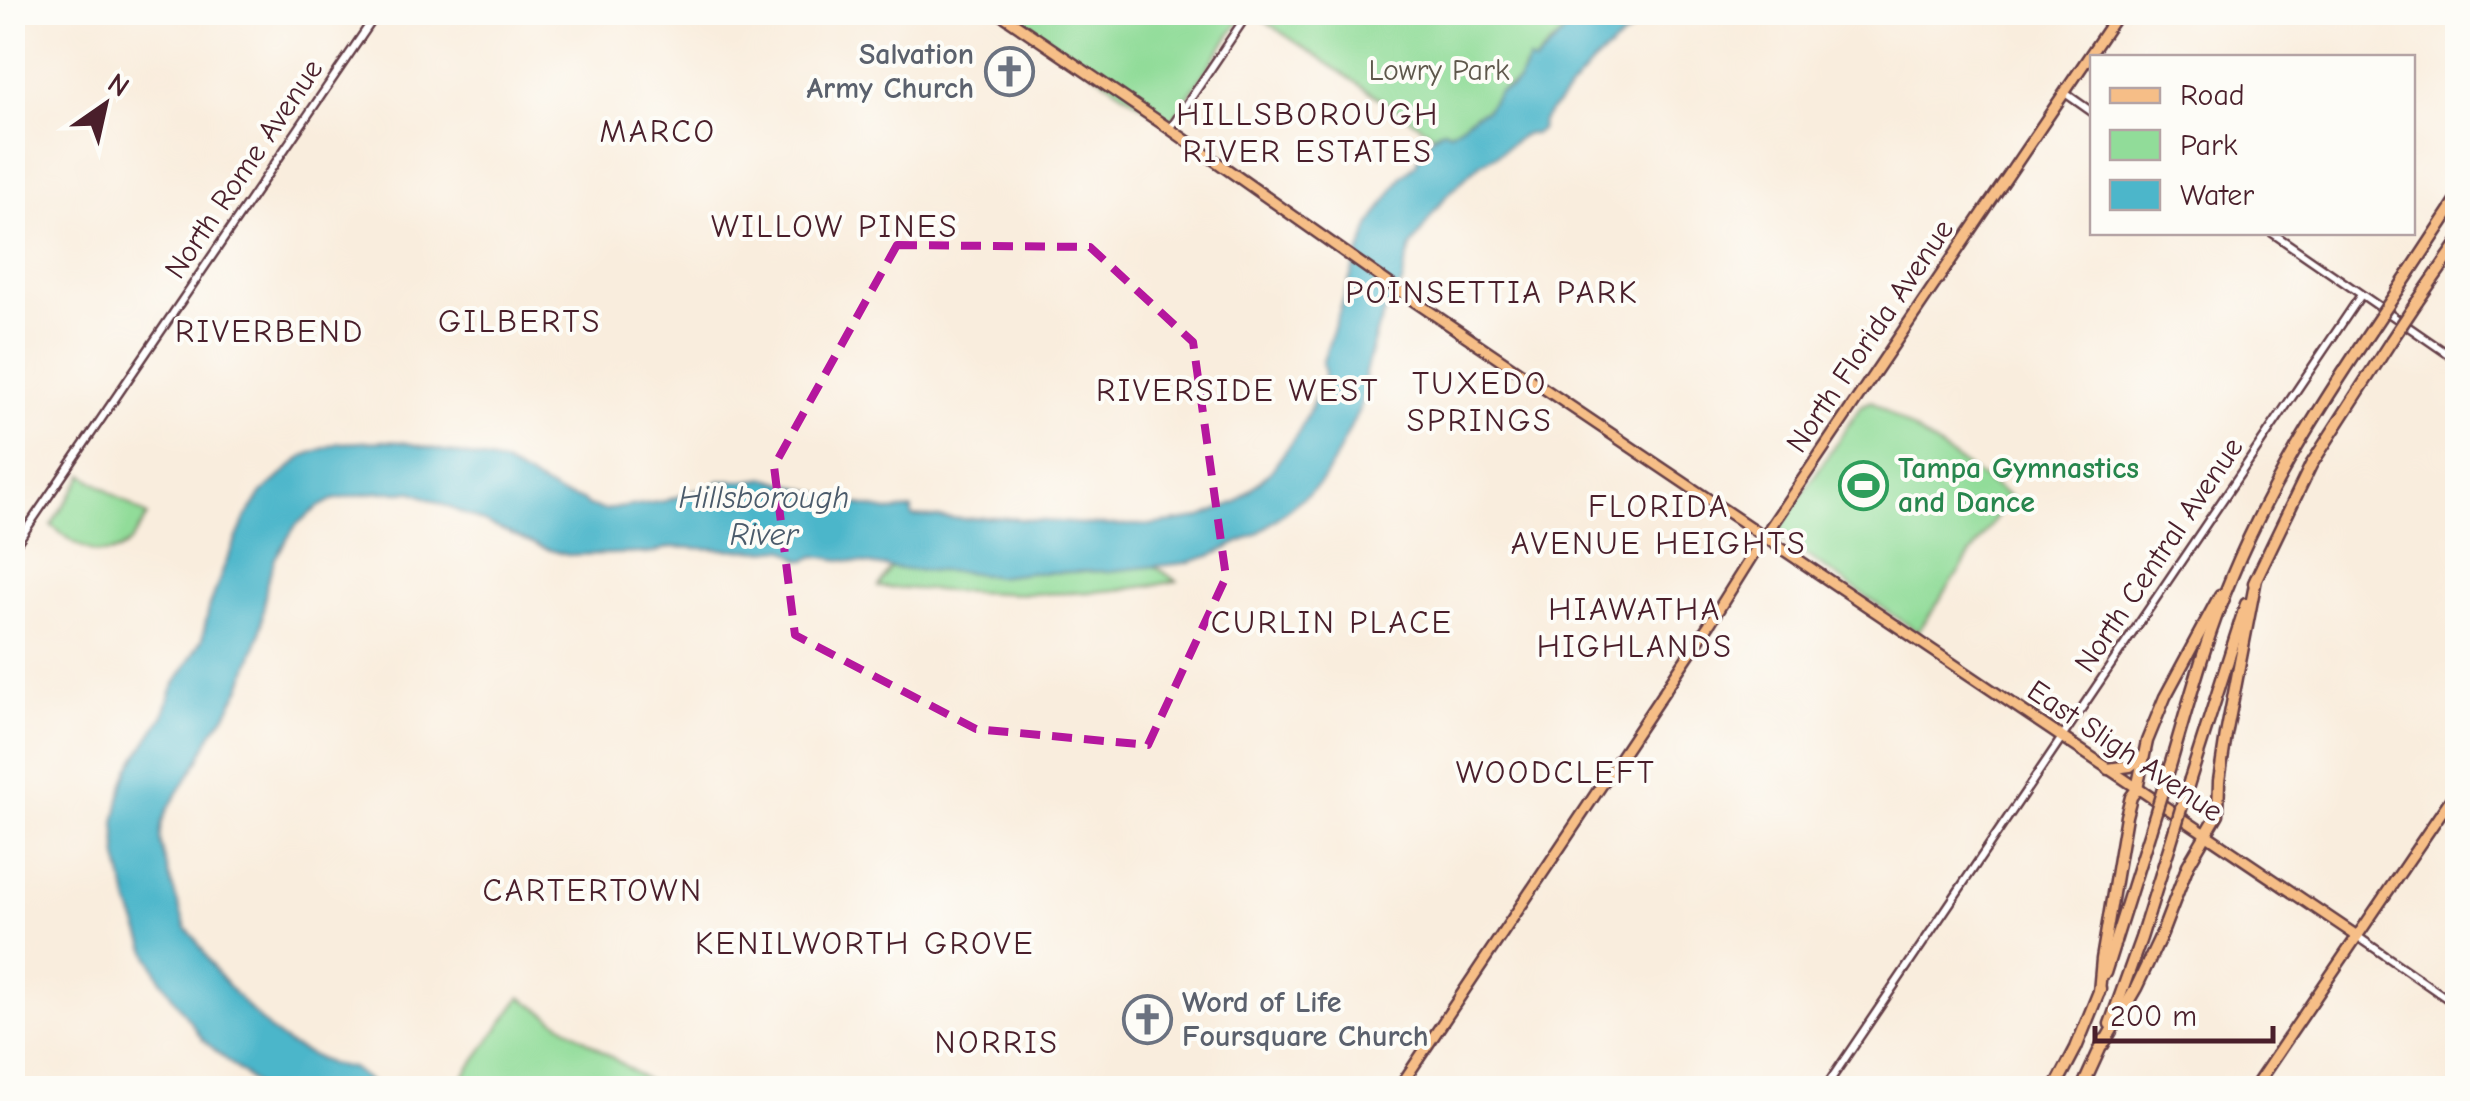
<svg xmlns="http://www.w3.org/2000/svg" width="2470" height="1101" font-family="'Comic Neue',sans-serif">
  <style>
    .green { fill: #91dc99; stroke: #6e7e62; stroke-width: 2.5 }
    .water { fill: #4cb6ca; stroke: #4b6a7a; stroke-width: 2.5 }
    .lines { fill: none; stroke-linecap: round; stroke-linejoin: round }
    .minor-casing { stroke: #643e46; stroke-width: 11 }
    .major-casing { stroke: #643e46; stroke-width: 14 }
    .highway-casing { stroke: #643e46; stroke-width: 15 }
    .minor { stroke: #fff; stroke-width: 6 }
    .major { stroke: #f6be87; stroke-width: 9 }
    .highway { stroke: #f6be87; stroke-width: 10 }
    .highway-bridge-casing { stroke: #643e46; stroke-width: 15; stroke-linecap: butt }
    .highway-bridge { stroke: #f6be87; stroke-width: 10 }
    .marked { fill: none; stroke: #b5179e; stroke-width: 8; stroke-dasharray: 20 12; stroke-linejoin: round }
    .labels { text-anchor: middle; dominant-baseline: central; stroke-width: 8; stroke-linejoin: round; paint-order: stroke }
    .worship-label { font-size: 30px; font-weight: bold; fill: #5b616d; stroke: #fdfcf7; text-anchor: end }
    .park-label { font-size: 30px; fill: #5f584c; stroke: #fdfcf7 }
    .street-label { font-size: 30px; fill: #4a1f2b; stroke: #fdfcf7 }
    .leisure-label { font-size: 30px; font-weight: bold; fill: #27864d; stroke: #fdfcf7; text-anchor: start }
    .neighbourhood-label { font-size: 32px; letter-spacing: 2.5px; fill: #4a1f2b; stroke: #fdfcf7 }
    .water-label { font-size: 32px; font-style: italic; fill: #4b5b6b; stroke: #fdfcf7 }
  </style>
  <rect width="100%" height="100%" fill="#fdfcf7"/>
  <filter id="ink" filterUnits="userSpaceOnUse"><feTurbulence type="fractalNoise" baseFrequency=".01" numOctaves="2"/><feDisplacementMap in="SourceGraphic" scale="20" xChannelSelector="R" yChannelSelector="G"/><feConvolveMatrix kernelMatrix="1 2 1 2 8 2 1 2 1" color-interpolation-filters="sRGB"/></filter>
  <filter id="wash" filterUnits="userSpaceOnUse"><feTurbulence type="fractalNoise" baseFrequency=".0048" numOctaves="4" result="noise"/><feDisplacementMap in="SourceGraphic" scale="40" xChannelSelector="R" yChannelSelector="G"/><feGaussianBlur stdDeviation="2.25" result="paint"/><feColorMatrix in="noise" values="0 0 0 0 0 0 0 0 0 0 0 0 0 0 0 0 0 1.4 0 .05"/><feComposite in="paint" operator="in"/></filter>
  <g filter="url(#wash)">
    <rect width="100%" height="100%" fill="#f9eddd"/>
    <g class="green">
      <path d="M1251 12 1584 13 1571 28 1550 45 1533 64 1524 67 1518 82 1499 92 1485 111 1475 115 1450 132 1443 129 1434 135Z"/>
      <path d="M1004 13H1245L1170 124Z"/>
      <path d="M1872 401 2010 497 1918 632 1778 536V530L1861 406Z"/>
      <path d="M84 475 147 516C141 525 136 536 129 543 104 567 71 542 51 525Z"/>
      <path d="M1151 564 1177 581C1079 601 977 593 878 587L892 565Z"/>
      <path d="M521 997 658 1088H455Z"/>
    </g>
    <path class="water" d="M1584 13H1652L1593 63 1542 121 1540 130 1535 134H1527L1519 138 1497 155 1480 164 1447 195 1436 209 1411 247 1404 271 1403 282 1385 311 1377 330 1365 373V390L1361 405 1333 464 1319 485 1257 534 1213 555 1186 563 1110 571 1030 573 996 577 967 572 907 570 815 556 807 560H801L784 549 763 551 670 547 653 553 567 555 544 548 413 492H378L332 500 317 508 296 525 275 558 267 582 260 634 241 687 225 716 212 733 197 763 167 810 162 822 160 840 169 876 186 928 195 938 217 973 236 995 272 1032 290 1045 330 1064 352 1068 376 1087 384 1088H260L203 1040 161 980 146 949 129 903 118 858 115 823 122 789 129 769 164 715 172 689 202 639 209 608 224 567 246 517 262 493 303 456 338 443 384 441 402 442 502 463 561 495 582 500 588 506 604 510 665 501 697 490 704 491 719 481H745L767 478 864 506 888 511 912 509V516L967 519 993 517 1097 525H1150L1199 518 1237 502 1271 471 1300 430 1322 384 1325 372 1322 364 1355 264 1371 224 1402 176 1416 164 1421 149 1434 135 1443 129 1450 132 1475 115 1485 111 1499 92 1511 88 1518 82 1529 60 1534 64Z"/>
  </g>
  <g filter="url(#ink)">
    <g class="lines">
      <defs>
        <g id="minor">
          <path d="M2065 93 2092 112"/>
          <path d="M1170 129 1249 12"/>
          <path d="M2271 232 2458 361"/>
          <path d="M12 550 378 12"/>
          <path d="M2357 936 2458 1006"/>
          <path d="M1825 1088 2361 295"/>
        </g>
        <g id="major">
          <path d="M998 12 1170 129 1414 301 2357 936"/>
          <path d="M12 1084 19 1088"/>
          <path d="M1399 1088 1710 623 1765 535 2119 12"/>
          <path d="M2254 1088 2458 788"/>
        </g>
        <g id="highway">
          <path d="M2398 290 2458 199"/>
          <path d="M2417 302 2458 243"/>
          <path d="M2254 583 2311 465 2391 341"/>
          <path d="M2170 766C2189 702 2206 637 2232 576 2269 487 2319 408 2372 329"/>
          <path d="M2108 769 2130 766 2143 756"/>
          <path d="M2190 779 2246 604"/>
          <path d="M2105 973 2150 831"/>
          <path d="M2099 992 2102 959 2126 816 2131 797 2137 789 2147 741 2165 697 2220 595"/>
          <path d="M2110 1024 2141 938 2170 845"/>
          <path d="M2103 1045 2136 988 2162 933 2188 865 2218 814 2219 781 2226 735 2256 579"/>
          <path d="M2055 1088 2076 1048 2100 989"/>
          <path d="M2082 1088 2104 1040"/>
        </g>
      </defs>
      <use href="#minor" class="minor-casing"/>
      <use href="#major" class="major-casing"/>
      <use href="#highway" class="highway-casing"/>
      <use href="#minor" class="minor"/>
      <use href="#major" class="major"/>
      <use href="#highway" class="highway"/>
      <defs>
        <g id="highway-bridge">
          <path d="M2372 329 2398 290"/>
          <path d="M2391 341 2417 302"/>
          <path d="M2150 831 2170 766"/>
          <path d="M2170 845 2190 779"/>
        </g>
      </defs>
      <use href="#highway-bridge" class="highway-bridge-casing"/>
      <use href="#highway-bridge" class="highway-bridge"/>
    </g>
  </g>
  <path class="marked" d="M897 245 1090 247 1193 342 1226 577 1148 745 976 729 795 635 774 466Z"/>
  <defs>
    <symbol id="church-ring" viewBox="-11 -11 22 22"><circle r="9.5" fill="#fdfcf7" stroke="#6b7280" stroke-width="1.5"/><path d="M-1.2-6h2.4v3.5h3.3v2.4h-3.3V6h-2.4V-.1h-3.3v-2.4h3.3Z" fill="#6b7280"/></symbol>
    <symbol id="stadium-ring" viewBox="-11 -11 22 22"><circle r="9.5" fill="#fdfcf7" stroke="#2e9e5b" stroke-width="1.5"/><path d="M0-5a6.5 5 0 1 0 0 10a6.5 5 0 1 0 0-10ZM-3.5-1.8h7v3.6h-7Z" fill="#2e9e5b"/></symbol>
  </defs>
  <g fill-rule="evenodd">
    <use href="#church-ring" x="982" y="44" width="55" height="55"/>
    <use href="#stadium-ring" x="1836" y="458" width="55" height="55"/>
    <use href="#church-ring" x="1120" y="992" width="55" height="55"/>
  </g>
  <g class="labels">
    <g class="worship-label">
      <text x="974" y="54">Salvation<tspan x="974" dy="34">Army Church</tspan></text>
      <text x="1182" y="1002" text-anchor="start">Word of Life<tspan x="1182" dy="34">Foursquare Church</tspan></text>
    </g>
    <g class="park-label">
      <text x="1439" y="70">Lowry Park</text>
    </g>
    <g class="street-label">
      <text transform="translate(244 169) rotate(-56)">North Rome Avenue</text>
      <text transform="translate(1870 336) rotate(-56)">North Florida Avenue</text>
      <text transform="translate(2159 555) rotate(-56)">North Central Avenue</text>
      <text transform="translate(2125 751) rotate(34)">East Sligh Avenue</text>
    </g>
    <g class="leisure-label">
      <text x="1898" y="468">Tampa Gymnastics<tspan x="1898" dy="34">and Dance</tspan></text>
    </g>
    <g class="neighbourhood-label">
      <text x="1308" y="114">HILLSBOROUGH<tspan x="1308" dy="37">RIVER ESTATES</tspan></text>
      <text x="658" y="131">MARCO</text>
      <text x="835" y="226">WILLOW PINES</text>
      <text x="1492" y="292">POINSETTIA PARK</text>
      <text x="520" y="321">GILBERTS</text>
      <text x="270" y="331">RIVERBEND</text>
      <text x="1480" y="383">TUXEDO<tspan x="1480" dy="37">SPRINGS</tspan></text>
      <text x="1238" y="390">RIVERSIDE WEST</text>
      <text x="1659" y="506">FLORIDA<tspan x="1659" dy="37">AVENUE HEIGHTS</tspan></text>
      <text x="1635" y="609">HIAWATHA<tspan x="1635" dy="37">HIGHLANDS</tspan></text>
      <text x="1332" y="622">CURLIN PLACE</text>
      <text x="1556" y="772">WOODCLEFT</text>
      <text x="593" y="890">CARTERTOWN</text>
      <text x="865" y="943">KENILWORTH GROVE</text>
      <text x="997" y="1042">NORRIS</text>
    </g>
    <g class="water-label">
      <text x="764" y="497">Hillsborough<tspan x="764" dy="37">River</tspan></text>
    </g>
  </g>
  <rect width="2470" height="1101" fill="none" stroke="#fdfcf7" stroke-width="50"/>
  <rect x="2090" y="55" width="325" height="180" fill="#fdfcf7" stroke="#b5a4a5" stroke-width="2.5"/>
  <rect x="2110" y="88" width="50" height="15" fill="#f6be87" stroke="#b5a4a5" stroke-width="2.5"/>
  <text x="2180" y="105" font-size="30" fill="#4a1f2b">Road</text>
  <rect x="2110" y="130" width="50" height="30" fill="#91dc99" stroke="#b5a4a5" stroke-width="2.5"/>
  <text x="2180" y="155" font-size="30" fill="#4a1f2b">Park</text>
  <rect x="2110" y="180" width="50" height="30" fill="#4cb6ca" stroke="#b5a4a5" stroke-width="2.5"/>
  <text x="2180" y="205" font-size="30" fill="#4a1f2b">Water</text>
  <g transform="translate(105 105) rotate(34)" stroke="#fdfcf7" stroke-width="8" paint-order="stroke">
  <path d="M0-8L18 38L0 25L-18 38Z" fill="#4a1f2b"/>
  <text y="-15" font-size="28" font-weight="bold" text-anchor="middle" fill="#4a1f2b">N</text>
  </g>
  <path d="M2095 1026v15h178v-15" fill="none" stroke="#4a1f2b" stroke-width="5"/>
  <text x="2110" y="1026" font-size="30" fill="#4a1f2b" stroke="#fdfcf7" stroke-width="8" paint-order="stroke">200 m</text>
</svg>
